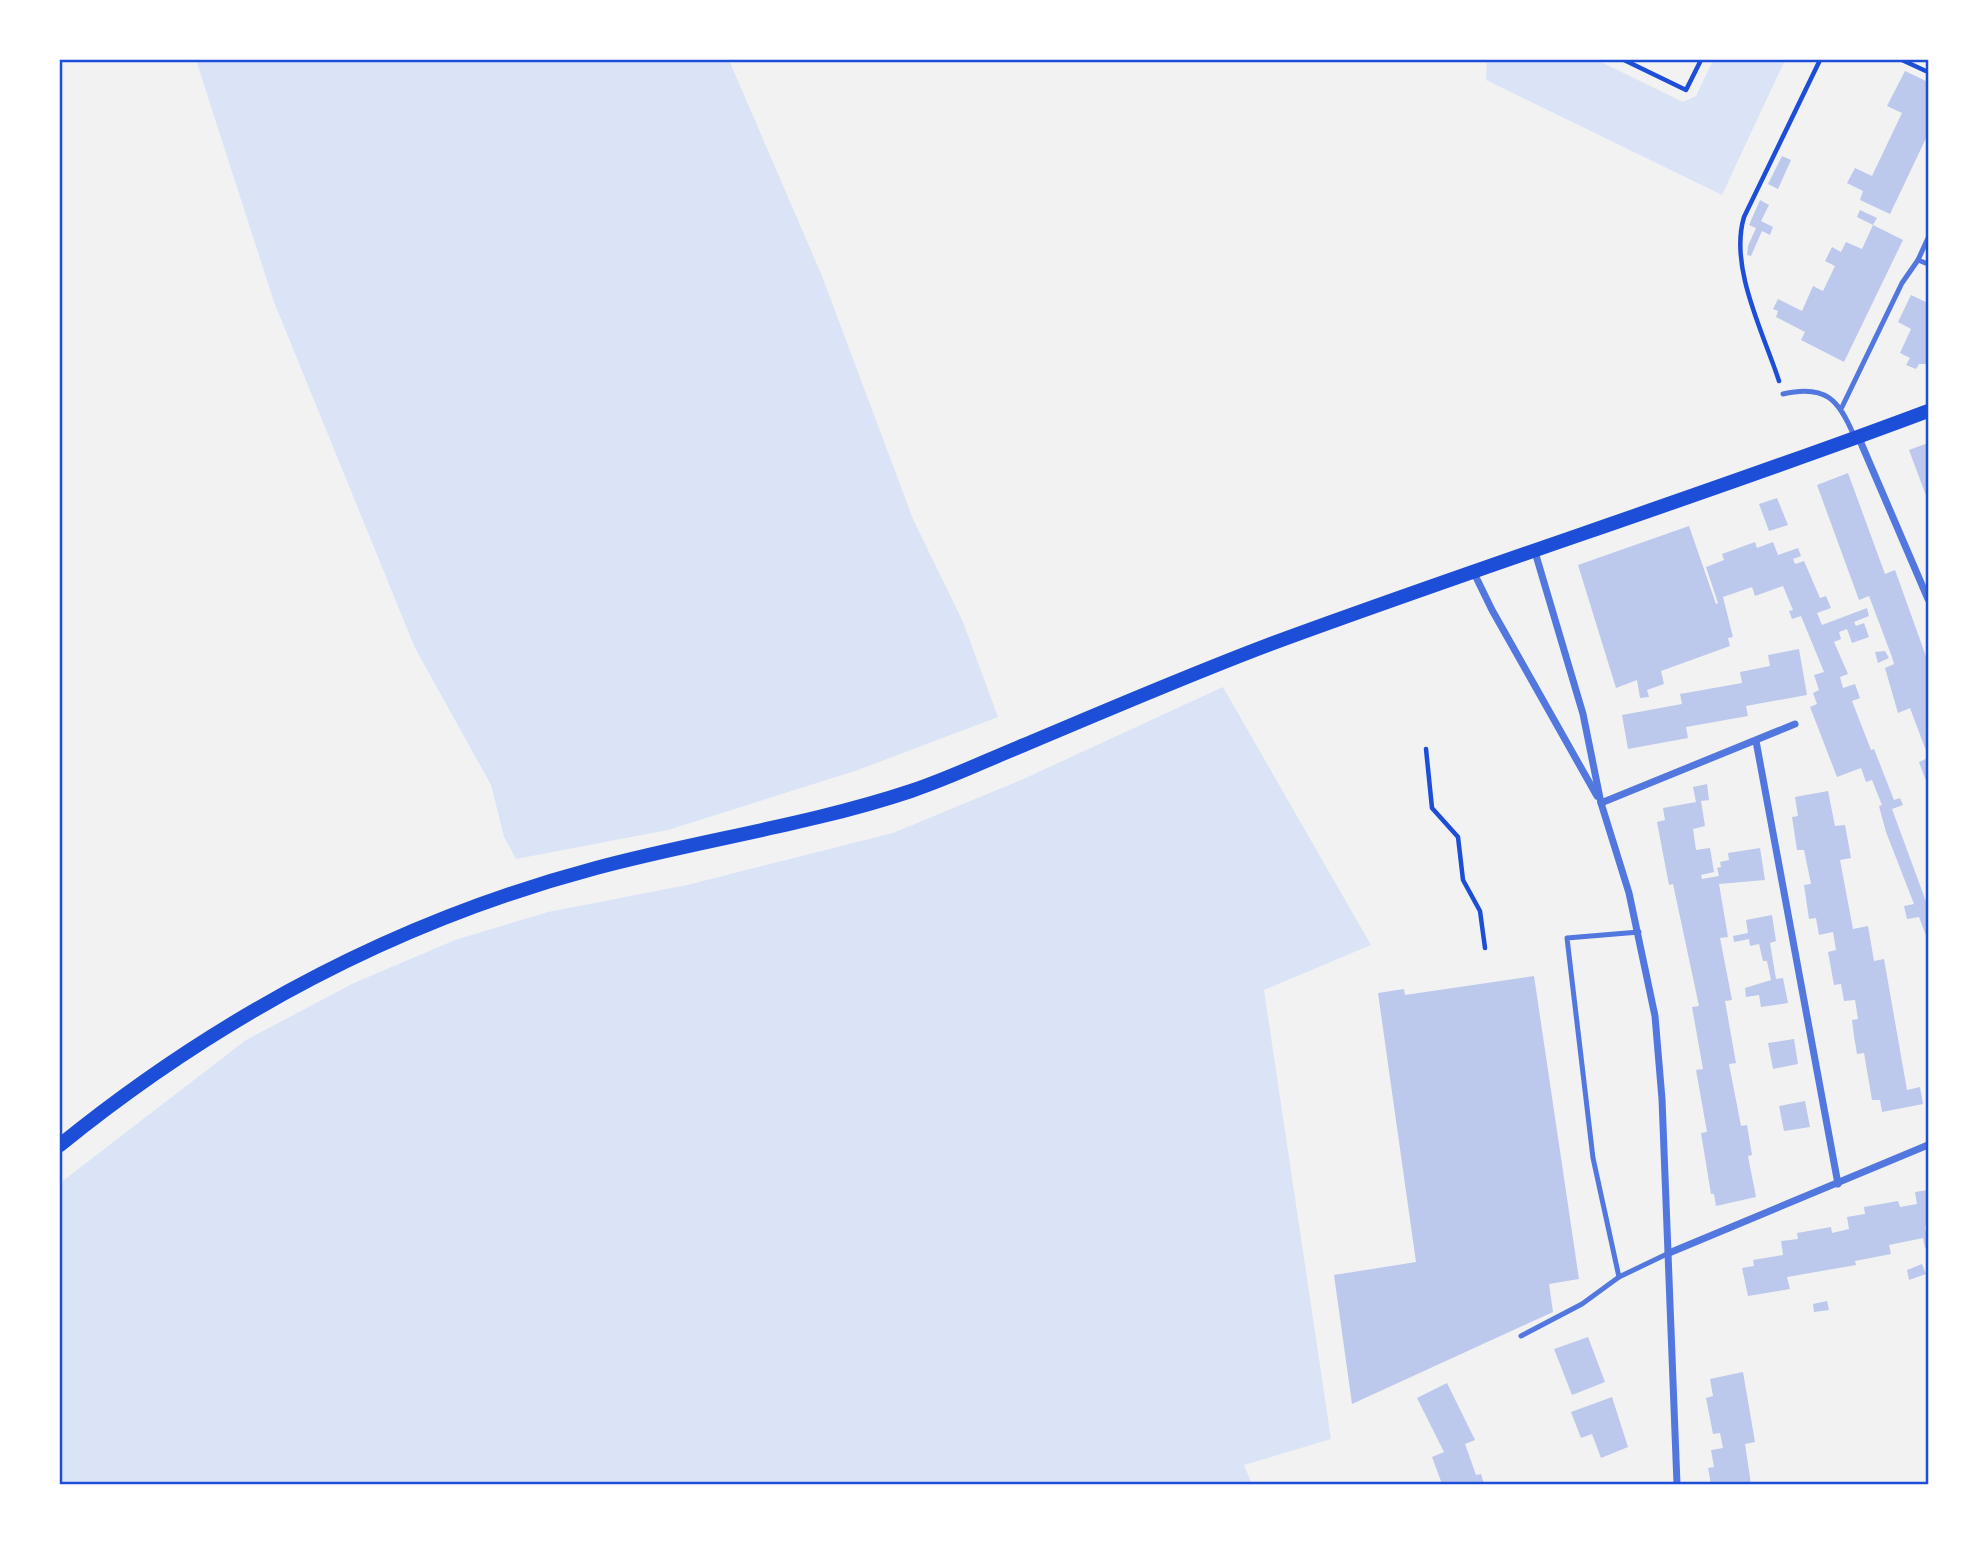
<svg xmlns="http://www.w3.org/2000/svg" width="1988" height="1544" font-family="'Sofia Sans Condensed',sans-serif">
  <style>
    .green { fill: #dbe4f7 }
    .building { fill: #bdc9ec }
    .lines { fill: none; stroke-linecap: round; stroke-linejoin: round }
    .path { stroke: #1d4ed8; stroke-width: 4.5 }
    .service { stroke: #5277de; stroke-width: 5 }
    .minor { stroke: #5277de; stroke-width: 7 }
    .secondary { stroke: #1d4ed8; stroke-width: 14 }
    .neatline { fill: none; stroke: #1d4ed8; stroke-width: 2.5 }
  </style>
  <rect width="100%" height="100%" fill="#f2f2f2"/>
  <g class="green">
    <path d="M196 60H729L822 276 913 519 963 622 998 717 858 770 668 830 516 859 504 837 491 785 415 648 274 302Z"/>
    <path d="M1487 60H1597L1683 102 1696 96 1713 60H1785L1722 195 1486 80Z"/>
    <path d="M1223 687 1371 945 1264 990 1331 1439 1244 1465 1252 1484H60V1183L246 1040 354 983 455 940 548 912 687 885 893 833 1021 780Z"/>
  </g>
  <g class="building">
    <path d="M1905 71 1928 82V134L1890 214 1860 200 1863 191 1847 183 1855 168 1872 176 1902 113 1887 106Z"/>
    <path d="M1782 156 1791 160 1778 189 1768 184Z"/>
    <path d="M1760 200 1769 205 1761 221 1773 227 1770 235 1762 231 1751 256 1747 255 1748 246 1756 228 1749 225Z"/>
    <path d="M1860 210 1877 218 1873 225 1857 217Z"/>
    <path d="M1873 225 1903 240 1844 362 1801 340 1805 332 1776 317 1778 311 1773 309 1778 299 1802 311 1813 286 1823 291 1835 266 1825 261 1832 247 1841 252 1846 242 1862 249Z"/>
    <path d="M1911 295 1928 303V364H1919L1916 369 1906 365 1910 358 1900 353 1911 329 1898 322Z"/>
    <path d="M1928 443V501L1909 450Z"/>
    <path d="M1848 473 1885 574 1895 570 1928 662V756L1910 708 1898 713 1885 668 1894 664 1892 657 1869 596 1859 600 1817 485Z"/>
    <path d="M1777 498 1788 525 1769 531 1759 504Z"/>
    <path d="M1689 526 1716 604 1718 603 1706 567 1724 560 1722 554 1755 542 1757 548 1773 542 1778 555 1798 548 1801 556 1793 559 1795 564 1804 561 1820 598 1826 596 1831 608 1817 613 1822 625 1867 608 1869 616 1854 622 1856 626 1864 623 1869 637 1852 643 1847 629 1839 632 1841 639 1834 642 1848 674 1840 677 1843 688 1855 684 1860 698 1852 701 1871 750 1874 749 1894 800 1900 798 1903 805 1892 809 1928 907V941L1919 917 1907 919 1904 906 1914 904 1886 832 1879 806 1882 805 1872 780 1866 782 1861 768 1837 777 1810 707 1817 704 1813 693 1819 690 1814 675 1824 672 1801 616 1792 619 1789 611 1793 610 1783 586 1755 596 1752 587 1723 597 1733 637 1728 638 1730 646 1661 671 1664 684 1647 690 1649 697 1640 698 1637 680 1616 688 1578 565Z"/>
    <path d="M1799 649 1807 695 1746 706 1748 716 1686 727 1688 738 1628 749 1622 715 1682 704 1680 694 1742 683 1740 672 1770 666 1768 655Z"/>
    <path d="M1885 651 1889 658 1878 663 1875 652Z"/>
    <path d="M1928 758V786L1919 762Z"/>
    <path d="M1707 784 1709 800 1701 801 1705 826 1693 829 1696 850 1710 848 1714 872 1701 875 1702 879 1719 876 1717 868 1721 867 1720 862 1729 860 1728 853 1760 848 1765 880 1719 884 1728 937 1720 938 1732 1000 1725 1001 1736 1063 1729 1064 1741 1126 1747 1125 1752 1155 1748 1156 1756 1197 1716 1206 1714 1194H1711L1701 1133 1707 1132 1696 1070 1703 1069 1692 1007 1699 1006 1673 884 1669 885 1657 822 1665 820 1663 808 1696 802 1693 787Z"/>
    <path d="M1828 791 1835 826 1845 825 1851 858 1840 860 1853 929 1868 926 1874 961 1884 959 1907 1090 1920 1087 1923 1104 1882 1112 1880 1100H1872L1864 1053 1857 1054 1854 1036 1852 1020 1858 1019 1855 1000 1844 1001 1841 984 1834 985 1828 952 1836 950 1833 932 1819 935 1816 918 1809 919 1804 885 1811 884 1804 850H1797L1792 817 1798 816 1795 797Z"/>
    <path d="M1772 915 1776 941 1770 943 1776 979 1783 978 1788 1003 1761 1007 1759 995 1746 997 1745 988 1771 980 1767 961H1763L1759 944 1750 946 1749 939 1734 942 1733 936 1748 933 1746 920Z"/>
    <path d="M1534 976 1579 1279 1549 1284 1553 1312 1352 1404 1334 1275 1416 1262 1378 993 1404 989 1405 995Z"/>
    <path d="M1794 1039 1798 1064 1773 1069 1768 1043Z"/>
    <path d="M1805 1101 1810 1127 1784 1131 1779 1106Z"/>
    <path d="M1928 1190V1225L1925 1226 1928 1247 1925 1248 1923 1238 1889 1245 1891 1254 1855 1261 1856 1265 1787 1277 1790 1289 1748 1296 1742 1268 1754 1266 1753 1260 1783 1255 1781 1241 1798 1239 1797 1233 1831 1227 1832 1233 1849 1229 1847 1217 1865 1214 1864 1207 1898 1201 1900 1207 1917 1204 1915 1192Z"/>
    <path d="M1922 1264 1926 1274 1909 1280 1907 1270Z"/>
    <path d="M1827 1301 1829 1310 1814 1312 1813 1304Z"/>
    <path d="M1588 1337 1605 1382 1572 1395 1554 1349Z"/>
    <path d="M1743 1372 1755 1442 1745 1444 1751 1484H1711L1708 1468 1714 1467 1711 1450 1723 1448 1720 1433 1713 1434 1706 1398 1713 1396 1710 1379Z"/>
    <path d="M1447 1383 1475 1440 1465 1444 1476 1475 1481 1474 1484 1484H1442L1432 1457 1444 1452 1417 1398Z"/>
    <path d="M1612 1397 1628 1447 1601 1458 1592 1434 1581 1438 1571 1412Z"/>
  </g>
  <g class="lines">
    <g class="path">
      <path d="M1624 60 1686 90 1701 60"/>
      <path d="M1902 60 1928 72"/>
      <path d="M1779 381C1763 332 1729 267 1744 217L1820 60"/>
      <path d="M1426 749 1432 808 1458 837 1463 880 1480 911 1485 948"/>
    </g>
    <g class="service">
      <path d="M1928 238 1918 260 1928 264"/>
      <path d="M1783 394C1826 384 1839 400 1854 436"/>
      <path d="M1842 407 1902 283 1918 260"/>
      <path d="M1619 1277 1593 1158 1567 938 1639 932"/>
      <path d="M1521 1336 1582 1304 1619 1277 1669 1253"/>
    </g>
    <g class="minor">
      <path d="M1858 436 1928 599"/>
      <path d="M1535 552 1583 714 1601 803 1629 893 1655 1016 1662 1099 1677 1484"/>
      <path d="M1474 573 1492 610 1597 796"/>
      <path d="M1756 741 1838 1184"/>
      <path d="M1601 803 1795 724"/>
      <path d="M1669 1253 1928 1145"/>
    </g>
    <path class="secondary" d="M60 1145C219 1016 397 921 596 868 700 840 809 825 911 791 950 778 987 760 1024 745 1105 711 1186 676 1268 645 1487 564 1710 493 1928 411"/>
  </g>
  <rect width="1988" height="1544" fill="none" stroke="#ffffff" stroke-width="122"/>
  <rect x="61" y="61" width="1866" height="1422" class="neatline"/>
</svg>
